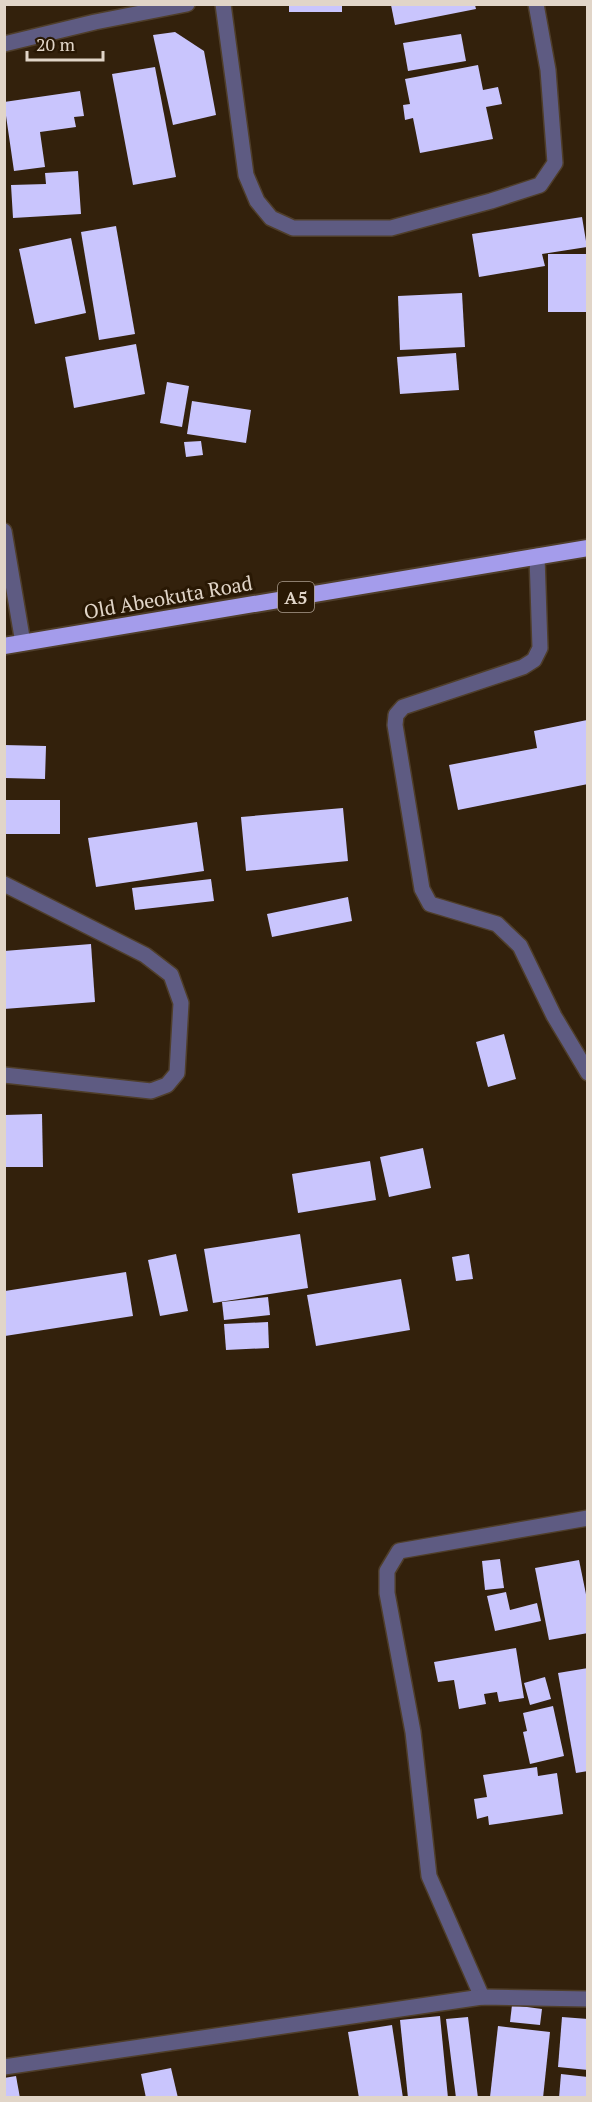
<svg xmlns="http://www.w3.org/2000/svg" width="592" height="2102" font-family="'PT Serif',serif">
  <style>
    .building { fill: #c9c5fd }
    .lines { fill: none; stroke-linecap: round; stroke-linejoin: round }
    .service-casing { stroke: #4f3e2a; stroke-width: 18 }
    .minor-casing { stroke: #4f3e2a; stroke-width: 18 }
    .trunk-casing { stroke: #4f3e2a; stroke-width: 20 }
    .service { stroke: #5e5b82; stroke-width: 15 }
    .minor { stroke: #5e5b82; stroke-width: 15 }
    .trunk { stroke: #a49ceb; stroke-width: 16 }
    .labels { text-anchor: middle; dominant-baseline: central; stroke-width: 6; stroke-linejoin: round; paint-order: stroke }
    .shield { fill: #291804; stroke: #aa9c8d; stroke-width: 1.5 }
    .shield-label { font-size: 18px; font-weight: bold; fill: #e1d5c8 }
    .street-label { font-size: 20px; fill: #e1d5c8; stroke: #291804 }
  </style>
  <rect width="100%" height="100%" fill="#33210c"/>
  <g class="building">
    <rect x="289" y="4" width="53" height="8"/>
    <path d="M391 5H475L476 9 395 25Z"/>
    <path d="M175 32 204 51 216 115 173 125 153 35Z"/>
    <path d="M461 34 466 61 408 71 403 43Z"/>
    <path d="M478 65 483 90 498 87 502 104 486 107 493 139 420 153 413 118 405 120 403 105 410 104 405 79Z"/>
    <path d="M155 67 176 177 133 185 112 74Z"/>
    <path d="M80 91 84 116 74 117 76 127 40 132 45 167 14 171 4 102Z"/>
    <path d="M78 171 81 214 13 218 11 185 46 184 45 173Z"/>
    <path d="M582 217 587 247 542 254 545 266 479 277 472 234Z"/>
    <path d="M116 226 135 334 99 340 81 232Z"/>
    <path d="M71 238 86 313 35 324 19 249Z"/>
    <rect x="548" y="254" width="40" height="58"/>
    <path d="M462 293 465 347 400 350 398 296Z"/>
    <path d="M136 344 145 394 74 408 65 357Z"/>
    <path d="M456 353 459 390 400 394 397 357Z"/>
    <path d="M167 382 189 386 182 427 160 423Z"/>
    <path d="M192 401 251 410 246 443 187 434Z"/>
    <path d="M201 441 203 455 186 457 184 442Z"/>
    <path d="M587 720 588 784 458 810 449 765 537 748 534 731Z"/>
    <path d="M4 745 46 746 45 779 4 778Z"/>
    <rect x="4" y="800" width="56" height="34"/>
    <path d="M343 808 348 861 246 871 241 817Z"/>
    <path d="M197 822 204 871 96 887 88 838Z"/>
    <path d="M211 879 214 901 135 910 132 888Z"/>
    <path d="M348 897 352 921 272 937 267 914Z"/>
    <path d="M91 944 95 1002 4 1009V951Z"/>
    <path d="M504 1034 516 1079 488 1087 476 1042Z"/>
    <path d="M42 1114 43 1167H4V1115Z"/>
    <path d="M423 1148 431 1188 389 1197 380 1157Z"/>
    <path d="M370 1161 376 1200 298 1213 292 1174Z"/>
    <path d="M300 1234 308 1288 213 1303 204 1249Z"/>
    <path d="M176 1254 188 1311 160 1316 148 1260Z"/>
    <path d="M469 1254 473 1279 456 1281 452 1257Z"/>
    <path d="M126 1272 133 1316 5 1336V1291Z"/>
    <path d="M401 1279 410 1330 316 1346 307 1295Z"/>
    <path d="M268 1297 270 1315 224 1320 222 1302Z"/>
    <path d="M268 1322 269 1348 226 1350 224 1324Z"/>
    <path d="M500 1559 504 1588 485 1590 482 1561Z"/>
    <path d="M579 1560 588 1604V1633L549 1640 535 1568Z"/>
    <path d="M506 1592 510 1610 537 1603 541 1621 495 1631 487 1596Z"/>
    <path d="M516 1648 524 1698 499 1702 497 1692 484 1694 486 1704 459 1709 454 1680 438 1682 434 1662Z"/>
    <path d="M588 1668V1771L576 1773 558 1673Z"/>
    <path d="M545 1677 551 1699 530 1705 524 1683Z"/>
    <path d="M553 1706 564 1756 530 1764 523 1732 527 1731 523 1713Z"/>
    <path d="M537 1767 538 1776 557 1773 563 1814 489 1825 488 1816 477 1819 474 1799 487 1797 483 1775Z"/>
    <path d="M512 2005 542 2009 540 2025 510 2022Z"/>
    <path d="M440 2016 448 2098H408L400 2020Z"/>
    <path d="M468 2017 478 2098H456L446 2019Z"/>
    <path d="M562 2017 588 2019V2070L558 2067Z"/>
    <path d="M392 2025 403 2098H359L348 2032Z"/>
    <path d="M498 2026 550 2032 543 2098 490 2097Z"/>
    <path d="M171 2068 178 2098H146L141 2074Z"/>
    <path d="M561 2074 588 2077V2098H559Z"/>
    <path d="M16 2076 20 2098H4V2078Z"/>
  </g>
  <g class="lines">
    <defs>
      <path id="service" d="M537 556 540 648 534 660 523 667 403 707 396 715 395 725 422 889 430 904 497 924 520 946 554 1016 588 1073"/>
      <g id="minor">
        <path d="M223 4 246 175 257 201 271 218 293 228H391L491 201 540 185 555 163 548 70 536 4"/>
        <path d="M4 44 95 22 187 4"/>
        <path d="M4 531 23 643"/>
        <path d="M4 884 145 955 171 975 181 1003 177 1073 167 1085 151 1091 4 1075"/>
        <path d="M482 1997 429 1876 413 1732 387 1593V1571L399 1551 588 1518"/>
        <path d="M4 2067 482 1997 588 1999"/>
      </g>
      <path id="trunk" d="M4 646 588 548"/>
    </defs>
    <use href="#service" class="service-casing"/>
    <use href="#minor" class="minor-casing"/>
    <use href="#trunk" class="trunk-casing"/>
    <use href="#service" class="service"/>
    <use href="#minor" class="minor"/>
    <use href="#trunk" class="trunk"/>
  </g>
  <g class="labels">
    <rect class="shield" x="278" y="582" width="36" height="30" rx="4.5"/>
    <g class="shield-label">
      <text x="296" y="597">A5</text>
    </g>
    <g class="street-label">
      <text transform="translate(168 597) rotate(-10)">Old Abeokuta Road</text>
    </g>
  </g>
  <rect width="592" height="2102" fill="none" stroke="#e1d5c8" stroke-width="12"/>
  <path d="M27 51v9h76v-9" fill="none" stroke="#e1d5c8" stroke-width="3"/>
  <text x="36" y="51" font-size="18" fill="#e1d5c8" stroke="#291804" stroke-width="4.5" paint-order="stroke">20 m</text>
</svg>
